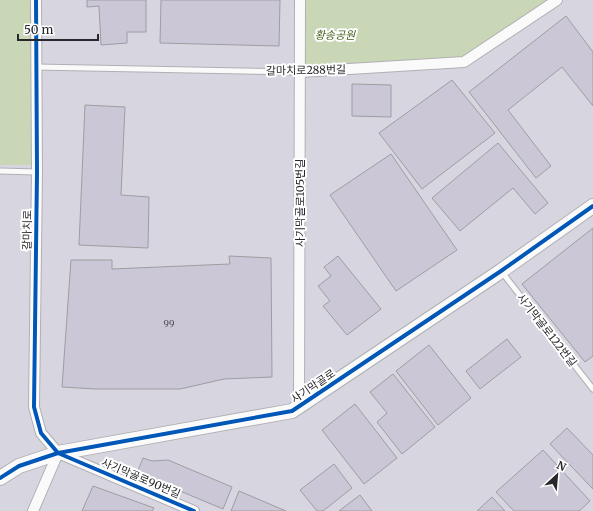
<svg xmlns="http://www.w3.org/2000/svg" width="593" height="511" font-family="Merriweather,'Noto Sans KR',serif">
  <style>
    .built { fill: #d7d5e0 }
    .green { fill: #c9d7b7 }
    .building { fill: #ccc7d6; stroke: #9e9da1 }
    .lines { fill: none; stroke-linecap: round; stroke-linejoin: round }
    .lane-casing { stroke: #b0b0b3; stroke-width: 7 }
    .street-casing { stroke: #b0b0b3; stroke-width: 12 }
    .secondary-casing { stroke: #b0b0b3; stroke-width: 16 }
    .lane { stroke: #fbfafb; stroke-width: 5 }
    .street { stroke: #fbfafb; stroke-width: 10 }
    .secondary { stroke: #fbfafb; stroke-width: 14 }
    .cycleway-casing { stroke: #fff; stroke-width: 6 }
    .cycleway { stroke: #0057b8; stroke-width: 4 }
    .labels { text-anchor: middle; dominant-baseline: central; stroke-width: 4; stroke-linejoin: round; paint-order: stroke }
    .number-label { font-size: 9px; fill: #514f56 }
    .park-label { font-size: 11px; font-style: italic; fill: #475f1c; stroke: #fff }
    .street-label { font-size: 11px; fill: #28272b; stroke: #fff }
  </style>
  <rect width="100%" height="100%" fill="#e2e1e6"/>
  <path class="built" d="M36 0H593V511H0V165H35Z"/>
  <g class="green">
    <rect x="0" y="0" width="36" height="165"/>
    <path d="M300 0H557L464 62 300 72Z"/>
  </g>
  <g class="building">
    <path d="M87 0H146V32H127V43L101 45 99 6 87 7Z"/>
    <path d="M161 0H280L279 46 160 43Z"/>
    <path d="M566 16 593 52V106L562 67 508 110 551 166 536 178 469 92Z"/>
    <path d="M452 80 495 133 422 189 379 133Z"/>
    <path d="M352 84 391 85V117L352 116Z"/>
    <path d="M85 105 125 107 121 195 149 197 148 248 79 245Z"/>
    <path d="M498 143 548 203 535 214 513 188 460 231 432 198Z"/>
    <path d="M391 154 457 250 396 291 330 195Z"/>
    <path d="M593 228V356L585 362 522 284Z"/>
    <path d="M229 256 271 258 272 377 224 379 180 389H95L62 387 71 260H112V269L230 264Z"/>
    <path d="M338 256 381 309 347 335 323 306 330 301 318 286 331 276 324 267Z"/>
    <path d="M507 339 521 357 480 389 466 371Z"/>
    <path d="M429 345 471 398 438 425 396 371Z"/>
    <path d="M393 374 435 427 402 454 377 422 387 413 370 392Z"/>
    <path d="M355 404 397 458 364 484 322 430Z"/>
    <path d="M567 428 593 455V489L550 444Z"/>
    <path d="M543 450 590 501 579 511H514L496 492Z"/>
    <path d="M143 458 152 461 168 460 232 487 223 509 137 473Z"/>
    <path d="M334 464 352 488 323 511H317L300 490Z"/>
    <path d="M93 486 154 508 152 511H82Z"/>
    <path d="M239 491 286 511H231Z"/>
    <path d="M360 495 372 511H339Z"/>
    <path d="M492 497 505 511H477Z"/>
  </g>
  <g class="lines">
    <defs>
      <g id="lane">
        <path d="M36 67 300 72"/>
        <path d="M0 171 37 172"/>
        <path d="M501 271 593 389"/>
      </g>
      <g id="street">
        <path d="M36 0 37 172 34 407 41 433 58 453 194 511"/>
        <path d="M300 72 464 62 557 0"/>
        <path d="M299 406 300 0"/>
        <path d="M33 511 58 453"/>
      </g>
      <path id="secondary" d="M0 478 19 466 58 453 292 411 501 271 593 206"/>
    </defs>
    <use href="#lane" class="lane-casing"/>
    <use href="#street" class="street-casing"/>
    <use href="#secondary" class="secondary-casing"/>
    <use href="#lane" class="lane"/>
    <use href="#street" class="street"/>
    <use href="#secondary" class="secondary"/>
    <defs>
      <g id="cycleway">
        <path d="M36 0 37 172 34 407 41 433 58 453 194 511"/>
        <path d="M0 478 19 466 58 453 292 411 501 271 593 206"/>
      </g>
    </defs>
    <use href="#cycleway" class="cycleway-casing"/>
    <use href="#cycleway" class="cycleway"/>
  </g>
  <g class="labels">
    <g class="number-label">
      <text x="169" y="323">99</text>
    </g>
    <g class="park-label">
      <text x="335" y="35">황송공원</text>
    </g>
    <g class="street-label">
      <text transform="translate(306 70) rotate(-1)">갈마치로288번길</text>
      <text transform="translate(300 203) rotate(-90)">사기막골로105번길</text>
      <text transform="translate(27 230) rotate(-89)">갈마치로</text>
      <text transform="translate(547 330) rotate(52)">사기막골로122번길</text>
      <text transform="translate(313 386) rotate(-34)">사기막골로</text>
      <text transform="translate(141 478) rotate(23)">사기막골로90번길</text>
    </g>
  </g>
  <g transform="translate(557 475) rotate(26)" stroke="#ffffff" stroke-width="3" paint-order="stroke">
  <path d="M0-3L7 15L0 10L-7 15Z" fill="#28272b"/>
  <text y="-6" font-size="11" font-weight="bold" text-anchor="middle" fill="#28272b">N</text>
  </g>
  <path d="M18 34v6h80v-6" fill="none" stroke="#28272b" stroke-width="2"/>
  <text x="24" y="34" font-size="12" fill="#28272b" stroke="#ffffff" stroke-width="3" paint-order="stroke">50 m</text>
</svg>
